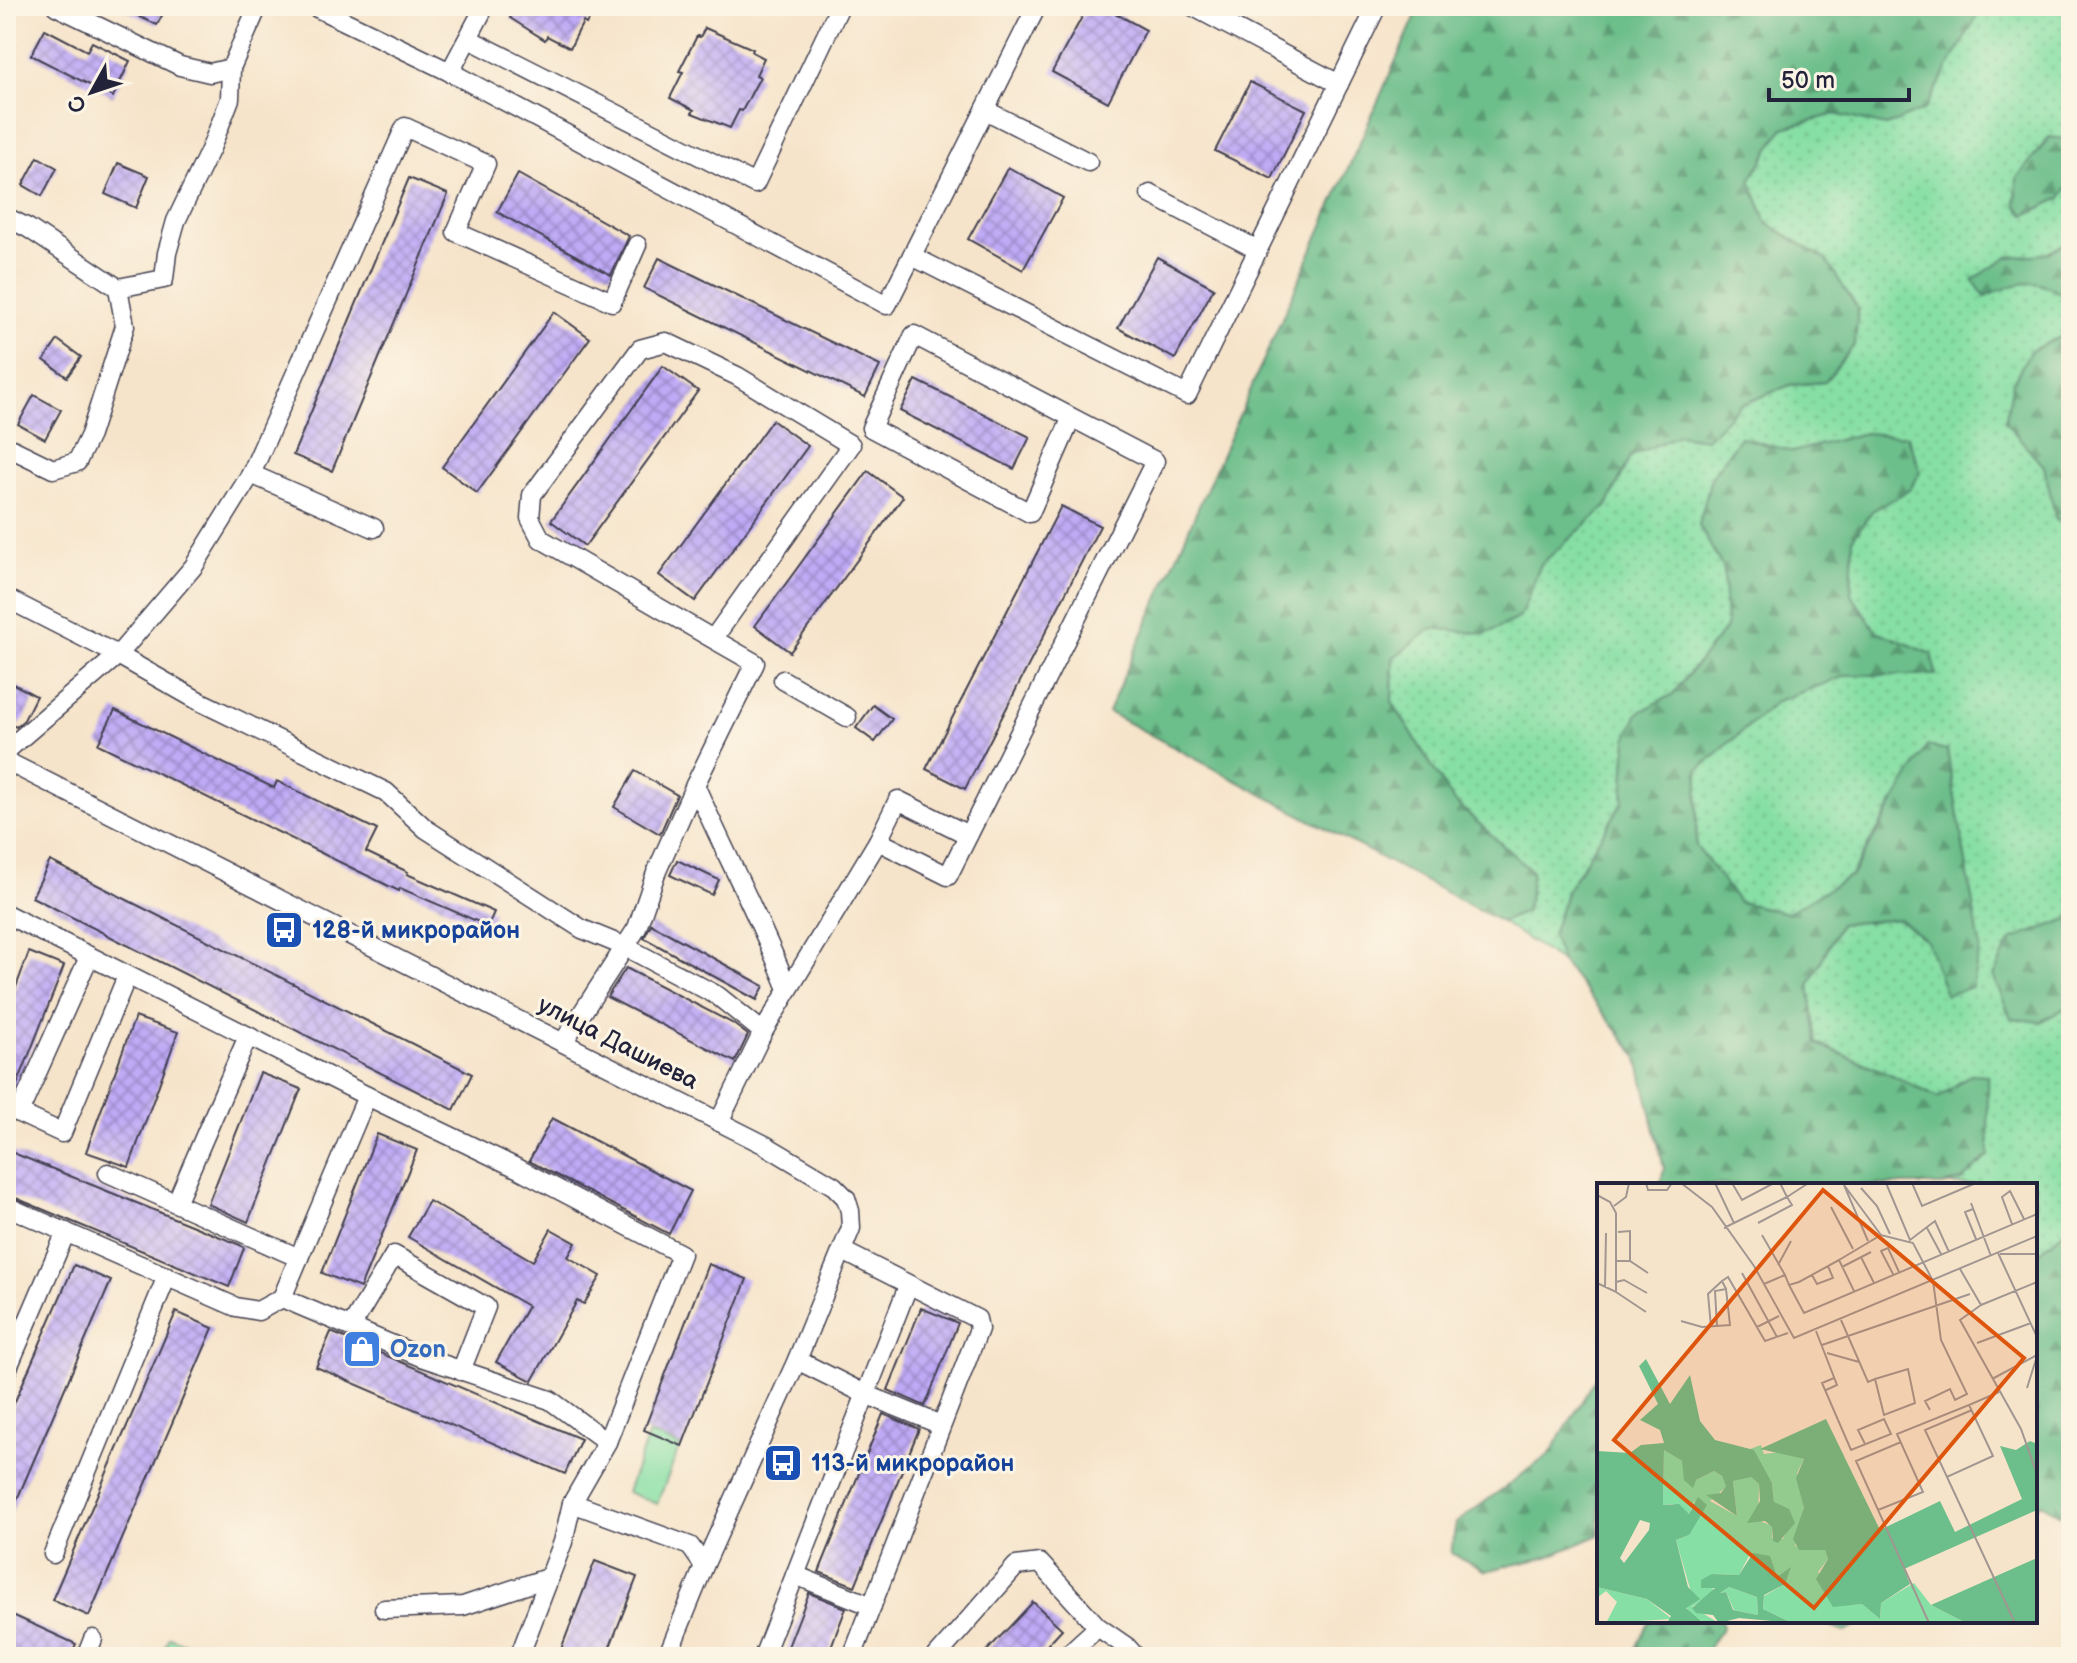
<svg xmlns="http://www.w3.org/2000/svg" width="2077" height="1663" font-family="'Balsamiq Sans',sans-serif">
  <style>
    .grass { fill: url(#grass-dots); stroke: #548070; stroke-width: 2 }
    .forest { fill: url(#forest-firs); stroke: #477062; stroke-width: 2 }
    .green { fill: #86dfa4; stroke: #548070; stroke-width: 2 }
    .building { fill: url(#building-cross-hatch) }
    .lines { fill: none; stroke-linecap: round; stroke-linejoin: round }
    .minor-casing { stroke: #423f50; stroke-width: 21 }
    .minor { stroke: #fff; stroke-width: 18 }
    .labels { text-anchor: middle; dominant-baseline: central; stroke-width: 6; stroke-linejoin: round; paint-order: stroke }
    .transit-label { font-size: 24px; font-weight: bold; fill: #164399; stroke: #fcf5e5; text-anchor: start }
    .street-label { font-size: 24px; fill: #22223b; stroke: #fcf5e5 }
    .shop-label { font-size: 24px; font-weight: bold; fill: #366cbe; stroke: #fcf5e5; text-anchor: start }
    .inset-road { fill: none; stroke: #a19691; stroke-width: 2 }
    .view { fill: #de560e; fill-opacity: 0.15; stroke: #de560e; stroke-width: 4 }
    .inset-edge { fill: none; stroke: #22223b; stroke-width: 4 }
  </style>
  <defs>
    <pattern id="grass-dots" width="8" height="8" patternUnits="userSpaceOnUse" patternTransform="scale(2)"><rect width="8" height="8" fill="#86dfa4"/><path d="M2 2h.1M6 6h.1" fill="none" stroke="#73bf8e" stroke-width="1.8" stroke-linecap="round"/></pattern>
    <pattern id="forest-firs" width="22" height="20" patternUnits="userSpaceOnUse" patternTransform="scale(2)"><rect width="22" height="20" fill="#6cbe8a"/><path d="M5 1l3.5 6h-7zM16 11l3.5 6h-7z" fill="#589a72"/></pattern>
    <pattern id="building-cross-hatch" width="8" height="8" patternUnits="userSpaceOnUse" patternTransform="scale(2)"><rect width="8" height="8" fill="#bfaaf6"/><path d="M0 0l8 8M0 8l8-8" fill="none" stroke="#9b8ac8"/></pattern>
  </defs>
  <rect width="100%" height="100%" fill="#fcf5e5"/>
  <filter id="ink" filterUnits="userSpaceOnUse"><feTurbulence type="fractalNoise" baseFrequency=".0125" numOctaves="2"/><feDisplacementMap in="SourceGraphic" scale="16" xChannelSelector="R" yChannelSelector="G"/><feConvolveMatrix kernelMatrix="1 2 1 2 8 2 1 2 1" color-interpolation-filters="sRGB"/></filter>
  <filter id="wash" filterUnits="userSpaceOnUse"><feTurbulence type="fractalNoise" baseFrequency=".006" numOctaves="4" result="noise"/><feDisplacementMap in="SourceGraphic" scale="32" xChannelSelector="R" yChannelSelector="G"/><feGaussianBlur stdDeviation="1.8" result="paint"/><feColorMatrix in="noise" values="0 0 0 0 0 0 0 0 0 0 0 0 0 0 0 0 0 1.4 0 .05"/><feComposite in="paint" operator="in"/></filter>
  <g filter="url(#wash)">
    <rect width="100%" height="100%" fill="#f6e4ca"/>
    <path class="grass" d="M1978 6H2071V140L2049 137 2017 178 2016 205 2026 215 2061 198 2071 180V240L2046 254 2007 257 1985 297C2020 281 2039 274 2071 302V332L2030 351 2005 421 2044 466 2056 519 2071 527V918L2011 940 2040 1022 2071 1005V1225L2035 1257V1185H1942L1961 1181 1971 1074 1938 1098 1892 1075 1817 1043 1809 985 1839 924 1899 919 1927 941 1946 994 1963 849 1947 750 1894 801 1851 875 1787 913 1739 902 1696 846 1698 770 1777 701 1848 675H1935L1932 654 1876 631 1851 594 1853 538 1872 511 1909 490 1865 433 1793 452 1740 437 1711 478 1699 525 1724 570 1726 628 1672 695 1638 714 1627 739 1623 802 1567 890 1552 935 1562 962 1501 922 1527 911 1532 872 1453 800 1392 702 1393 658 1432 628 1486 634 1520 617 1541 564 1607 506 1631 456 1678 435 1706 439 1740 405 1790 385 1825 382 1826 260 1767 223 1750 180 1783 128 1835 114 1886 126 1976 18Z"/>
    <g class="forest">
      <path d="M1420 6H1978L1976 18 1925 109 1886 126 1835 114 1783 128 1750 180 1767 223 1826 260 1858 309 1855 344 1825 382 1790 385 1740 405 1706 439 1678 435 1631 456 1607 506 1541 564 1520 617 1486 634 1432 628 1393 658 1392 702 1453 800 1532 872 1527 911 1501 922 1108 712Z"/>
      <path d="M2050 137 2071 140V180L2061 198 2025 215 2016 205 2017 178Z"/>
      <path d="M2071 240V302C2039 274 2020 281 1985 297L1973 280 2007 257 2046 254Z"/>
      <path d="M2071 332V527L2056 519 2044 466 2005 422 2013 382 2030 351Z"/>
      <path d="M1865 433 1907 436 1921 472 1909 490 1872 511 1853 538 1851 594 1876 631 1932 654 1936 675H1848L1777 701 1698 770 1696 846 1739 902 1787 913 1852 875 1927 746 1947 750 1980 946 1972 987 1946 995 1927 941 1899 919 1840 924 1809 985 1817 1044 1892 1075 1938 1098 1971 1074 1987 1075 1989 1155 1961 1181 1942 1185H1660L1664 1168 1637 1055 1562 962 1552 935 1567 890 1623 802 1627 739 1638 713 1672 695 1726 628 1724 570 1699 525 1711 478 1740 437 1793 452Z"/>
      <path d="M2071 918V1005L2040 1022 2011 1018 1993 976 2011 940Z"/>
      <path d="M2071 1225V1523L2042 1503 2035 1507V1257Z"/>
      <path d="M1599 1373V1535L1548 1557 1486 1571 1451 1553 1456 1523 1550 1454Z"/>
      <path d="M1649 1621H1721L1722 1628 1702 1657H1632Z"/>
      <path d="M1818 1621H1865L1846 1632Z"/>
    </g>
    <g class="green">
      <path d="M649 1434 680 1446 657 1504 627 1492Z"/>
      <path d="M169 1637 206 1652 204 1657H161Z"/>
    </g>
    <g id="blocks">
      <g class="building">
        <path d="M117 6H167L157 25Z"/>
        <path d="M516 6H596L586 24 583 22 570 48 547 36 545 40 510 18Z"/>
        <path d="M1088 6H1102L1146 30 1108 102 1052 72Z"/>
        <path d="M705 28 753 49 752 52 764 58 756 75 760 77 742 111 739 110 730 128 692 113 694 110 670 98 683 72 679 71 697 36 700 37Z"/>
        <path d="M45 29 87 51 92 42 130 61 113 97 31 55Z"/>
        <path d="M1250 82 1306 110 1272 179 1215 151Z"/>
        <path d="M38 157 57 168 42 196 23 185Z"/>
        <path d="M118 163 149 176 136 208 105 194Z"/>
        <path d="M1008 167 1063 198 1023 270 968 239Z"/>
        <path d="M518 174 629 236 611 275 497 212Z"/>
        <path d="M409 178 448 194 332 471 293 455Z"/>
        <path d="M1157 257 1214 288 1175 359 1118 328Z"/>
        <path d="M659 258 880 366 865 397 644 288Z"/>
        <path d="M554 312 590 338 477 493 442 467Z"/>
        <path d="M58 340 81 357 67 377 44 360Z"/>
        <path d="M663 366 698 391 585 546 551 521Z"/>
        <path d="M916 380 1030 437 1014 469 900 411Z"/>
        <path d="M34 395 61 410 45 439 18 424Z"/>
        <path d="M772 420 808 446 695 601 659 575Z"/>
        <path d="M868 471 903 497 790 652 755 626Z"/>
        <path d="M1061 506 1100 526 965 789 926 769Z"/>
        <path d="M6 680 36 696 24 720 16 727 6 721Z"/>
        <path d="M873 705 892 719 875 742 856 728Z"/>
        <path d="M115 710 274 788 277 781 377 830 366 852 408 872 407 874 494 912 488 926 400 888 399 891 98 744Z"/>
        <path d="M635 771 677 795 660 834 614 807Z"/>
        <path d="M677 860 719 880 712 895 670 875Z"/>
        <path d="M50 861 472 1074 454 1110 32 897Z"/>
        <path d="M651 924 764 986 757 1000 644 938Z"/>
        <path d="M29 952 64 966 8 1108 7 1116 6 1014Z"/>
        <path d="M626 968 732 1023 748 1035 735 1062 607 997Z"/>
        <path d="M135 1017 178 1032 129 1167 86 1152Z"/>
        <path d="M260 1073 301 1089 248 1222 208 1204Z"/>
        <path d="M552 1118 691 1191 669 1234 529 1161Z"/>
        <path d="M377 1134 417 1150 360 1288 322 1273Z"/>
        <path d="M6 1150 240 1245 244 1248 229 1287 6 1194Z"/>
        <path d="M429 1201 533 1261 551 1229 576 1243 568 1257 601 1276 584 1304 577 1301 532 1381 496 1362 528 1306 408 1237Z"/>
        <path d="M708 1264 747 1279 682 1446 644 1430Z"/>
        <path d="M74 1265 111 1281 6 1525V1422Z"/>
        <path d="M921 1308 958 1323 925 1406 888 1390Z"/>
        <path d="M176 1312 213 1328 89 1616 52 1600Z"/>
        <path d="M331 1332 581 1439 565 1474 316 1367Z"/>
        <path d="M883 1414 919 1429 855 1586 819 1572Z"/>
        <path d="M595 1561 637 1577 606 1657H558Z"/>
        <path d="M809 1593 846 1608 827 1657H784Z"/>
        <path d="M1033 1602 1062 1629 1036 1657H981Z"/>
        <path d="M6 1612 76 1644 70 1657H6Z"/>
      </g>
    </g>
  </g>
  <g filter="url(#ink)">
    <use href="#blocks" fill-opacity="0" stroke="#423f50" stroke-width="2"/>
    <g class="lines">
      <defs>
        <g id="minor">
          <path d="M56 6 180 66 210 73 231 68"/>
          <path d="M313 6 450 72 485 6"/>
          <path d="M1192 6 1339 84"/>
          <path d="M469 39 755 184 840 6"/>
          <path d="M450 72 887 305 1037 6"/>
          <path d="M985 110 1088 162"/>
          <path d="M1150 194 1258 250"/>
          <path d="M6 217 28 228 118 288"/>
          <path d="M912 256 1187 395 1377 6"/>
          <path d="M6 446 53 469 77 462 90 435 125 326 118 288 164 279 167 253 176 221 211 148 230 99 231 68 258 6"/>
          <path d="M251 474 374 528"/>
          <path d="M6 598 118 655 199 701 386 792 426 829 582 929 626 947 718 996 763 1032"/>
          <path d="M783 680 847 717"/>
          <path d="M6 751 118 655 194 566 251 474 405 127 486 164 456 232 612 302 637 245"/>
          <path d="M6 761 765 1145 834 1186 846 1198 850 1211 851 1228 797 1360 704 1566 667 1657"/>
          <path d="M695 785C725 853 760 919 788 989"/>
          <path d="M878 841 948 876 1155 461 914 335 871 428 1030 513 1071 419"/>
          <path d="M6 914 367 1096 519 1169 681 1254 607 1442"/>
          <path d="M89 957 19 1113 62 1133 127 976"/>
          <path d="M564 1041 637 928 656 873 695 785 755 663 713 639 851 445 737 376 666 342 640 349 532 495 530 518 541 539 713 639"/>
          <path d="M367 1096 282 1298 421 1357 550 1400 607 1442 572 1503"/>
          <path d="M719 1122 763 1032 878 841 898 800 968 835"/>
          <path d="M108 1173 299 1258"/>
          <path d="M176 1203 248 1036"/>
          <path d="M6 1206 236 1307 258 1311 282 1298"/>
          <path d="M843 1251 977 1319 979 1329 852 1657"/>
          <path d="M351 1327 394 1255 486 1307 461 1371"/>
          <path d="M797 1360 865 1394 941 1425"/>
          <path d="M6 1372 66 1232"/>
          <path d="M53 1554 167 1276"/>
          <path d="M795 1575 872 1606"/>
          <path d="M384 1609 463 1606 550 1577"/>
          <path d="M86 1657 93 1639"/>
          <path d="M519 1657 563 1542 572 1503 690 1546 704 1566"/>
          <path d="M763 1657 908 1286"/>
          <path d="M936 1657 1016 1566 1040 1563 1098 1627 1127 1647 1136 1657"/>
          <path d="M1065 1657 1098 1627"/>
        </g>
      </defs>
      <use href="#minor" class="minor-casing"/>
      <use href="#minor" class="minor"/>
    </g>
  </g>
  <defs>
    <symbol id="bus-square" viewBox="-11 -11 22 22"><rect x="-9" y="-9" width="18" height="18" rx="4" fill="#1a4fb4" stroke="#fcf5e5"/><path d="M-5-6H5V4H4V6H2V4H-2V6H-4V4H-5ZM-3.5-4V0h7V-4ZM-3.5 1.2v1.5H-2V1.2ZM2 1.2v1.5H3.5V1.2Z" fill="#fff"/></symbol>
    <symbol id="shop-square" viewBox="-11 -11 22 22"><rect x="-9" y="-9" width="18" height="18" rx="4" fill="#3f7fe0" stroke="#fcf5e5"/><path d="M-5-2.5h2.3a2.7 3.5 0 0 1 5.4 0H5L5.5 6h-11ZM-1.5-2.5h3a1.5 2.3 0 0 0-3 0Z" fill="#fff"/></symbol>
  </defs>
  <g fill-rule="evenodd">
    <use href="#bus-square" x="262" y="908" width="44" height="44"/>
    <use href="#shop-square" x="340" y="1327" width="44" height="44"/>
    <use href="#bus-square" x="761" y="1441" width="44" height="44"/>
  </g>
  <g class="labels">
    <g class="transit-label">
      <text x="312" y="930">128-й микрорайон</text>
      <text x="811" y="1463">113-й микрорайон</text>
    </g>
    <g class="street-label">
      <text transform="translate(618 1043) rotate(27)">улица Дашиева</text>
    </g>
    <g class="shop-label">
      <text x="390" y="1349">Ozon</text>
    </g>
  </g>
  <g transform="translate(1597 1183)">
    <rect width="440" height="440" fill="#f6e4ca"/>
    <path d="M164 262 167 271 183 269 207 276 200 290 207 325 198 363 228 367 231 376 221 389 254 422 265 421 283 436 284 420 317 400 334 422 369 440H195L166 426 167 413 188 401 189 389 180 394 164 374 153 371 142 392 115 391 116 409 95 424 122 440 99 437 89 424 94 409 79 357 92 352 98 317 92 331 76 321 66 322 67 267 85 278 99 297 117 288 125 293 130 303 113 318 140 333 136 298 153 293 162 301 161 337 175 343V355L186 356 191 345 177 319 175 300 153 266ZM0 404 50 416 75 436 9 440 20 419 9 408 0 415ZM132 404 160 414 161 432 137 427 129 409 123 410Z" fill="#86dfa4"/>
    <path d="M49 176 73 221 93 192 103 238 118 257 157 267 175 300 177 319 192 326 198 340 181 360 176 358 175 344 168 338 150 340 163 318 162 301 154 294 136 298 140 333 109 312 124 310 129 303 125 293 117 288 99 297 96 305 87 297 85 278 67 267 66 322 82 321 92 331 101 314 110 322 92 352 79 357 91 404 103 416 89 425 106 440H70L74 433 50 416 0 404V268L33 270 44 262 67 260 63 247 43 237 61 221 42 183ZM43 337 53 340 52 347 27 380 23 375ZM229 236 283 347 343 318 358 349 425 316 403 263 419 267 433 258 440 261V327L307 386 313 401 284 420 283 436 265 421 236 424 219 396 231 376 228 367H202L196 356 207 325 199 295 207 276 163 266ZM156 370 173 373 180 394 194 384 188 401 167 412 166 426 195 440 142 435 122 440 116 432 99 430 95 425 118 405H104V397L115 391 142 392ZM132 404 160 414 161 432 136 427 129 409 123 410ZM440 375V440H369L334 422Z" fill="#6cbe8a" fill-rule="evenodd"/>
    <path class="inset-road" d="M49 0 51 7H70L75 0M84 0 115 24 157 83 197 155 440 53M118 0 137 40 127 45M135 0 145 17 177 0M289 0 313 57 338 38 352 69M315 0 325 23 379 0M264 5 280 23 293 51M0 12 13 19 19 30V109L0 100M374 20 394 73M17 23 29 14 32 0M234 24 256 66M376 26 368 29 379 56M137 40 190 14 183 0M161 40 195 22 190 14 210 1M415 41 405 14 413 8 427 36M330 45 344 71M21 49 33 48V78M165 52 188 92 167 101M271 58 247 2 284 52M401 70 440 154M403 71H440M264 74 277 100M242 77 284 52 316 60 336 98 344 157 370 211 358 217 353 206 328 218 333 227M19 78H33L51 90M181 82 194 58M245 84 274 69M363 86 384 122 363 137 424 246 440 291M145 90 180 154M296 91 284 68 291 65 302 89M188 92 192 102 202 99 242 77 257 108M215 92 220 101 236 95 231 83M19 99 27 97 50 110M192 102 207 130 440 31M8 104 9 50M129 106 125 98 131 94 168 158 191 150M19 109 49 129M384 122 440 99M244 137 271 199 278 196 287 232 318 220 311 186 278 196M84 138 105 144 133 142 129 106 118 108 120 143M114 144 111 111 125 98M160 144 182 133M219 148 240 202 229 207M380 160 434 140M225 162 373 111M230 170 262 179M237 195 225 200 254 267 294 251 287 236 261 247 268 261M395 196 440 172M430 205 440 173M375 227 328 247 350 294 396 273 372 222 402 209M304 259 259 278 332 440M350 294 418 440M281 327 326 309 300 251 372 222"/>
    <path class="view" d="M226 7 427 175 217 425 17 257Z"/>
    <rect width="440" height="440" class="inset-edge"/>
  </g>
  <rect width="2077" height="1663" fill="none" stroke="#fcf5e5" stroke-width="32"/>
  <g transform="translate(92 92) rotate(230)" stroke="#fcf5e5" stroke-width="6" paint-order="stroke">
  <path d="M0-6L14 30L0 20L-14 30Z" fill="#22223b"/>
  <text y="-12" font-size="22" font-weight="bold" text-anchor="middle" fill="#22223b">С</text>
  </g>
  <path d="M1769 88v12h140v-12" fill="none" stroke="#22223b" stroke-width="4"/>
  <text x="1781" y="88" font-size="24" fill="#22223b" stroke="#fcf5e5" stroke-width="6" paint-order="stroke">50 m</text>
</svg>
